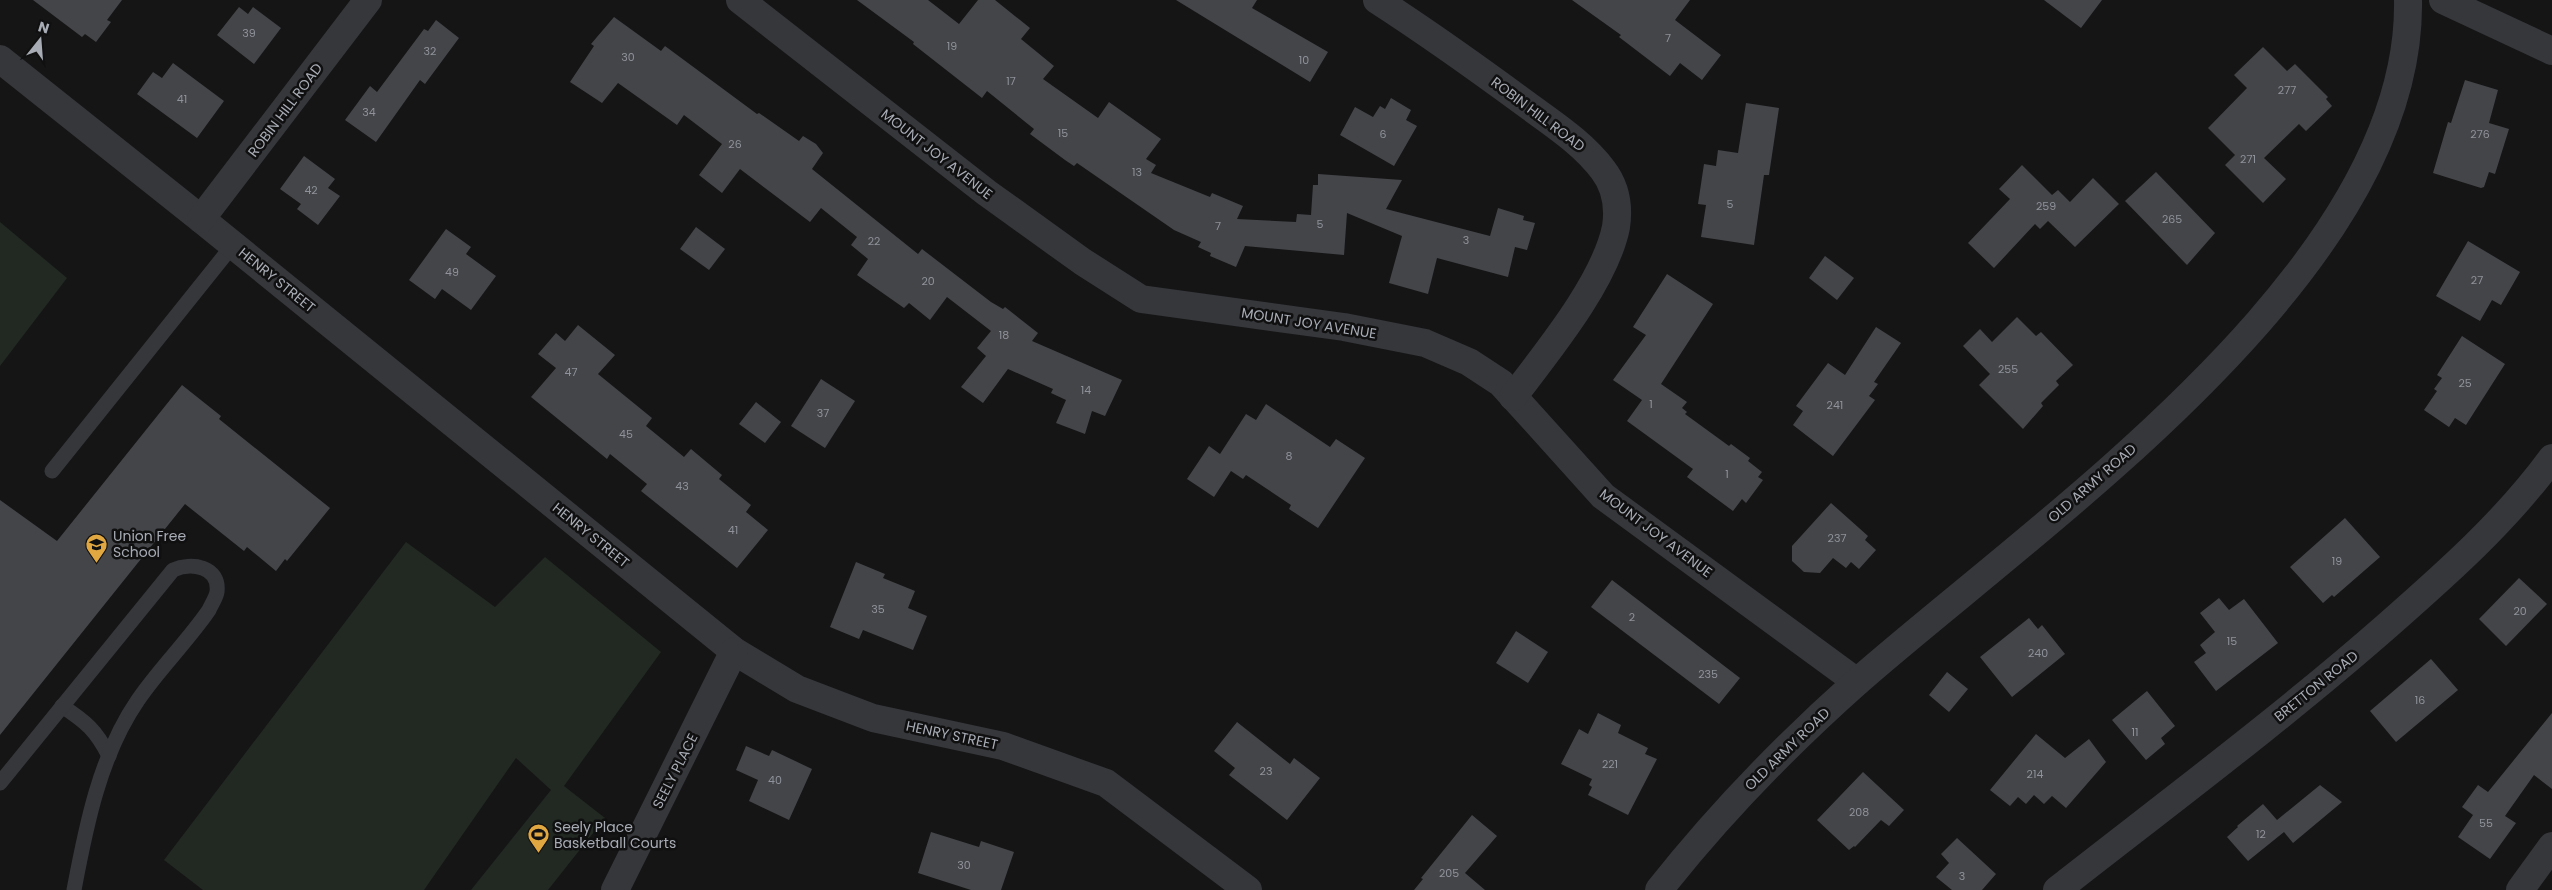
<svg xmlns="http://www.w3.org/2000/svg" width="2552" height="890" font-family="Poppins,sans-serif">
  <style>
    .green { fill: #212922 }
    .building { fill: #444549 }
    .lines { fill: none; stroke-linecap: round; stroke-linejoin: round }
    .service { stroke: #36373b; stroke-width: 15 }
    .minor { stroke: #36373b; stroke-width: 28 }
    .tertiary { stroke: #36373b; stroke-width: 28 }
    .labels { text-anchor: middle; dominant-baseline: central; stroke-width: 5; stroke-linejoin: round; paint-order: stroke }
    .number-label { font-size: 11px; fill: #8f929a }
    .street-label { font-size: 14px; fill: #a8acb5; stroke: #101011 }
    .poi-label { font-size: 14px; fill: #a8acb5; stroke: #101011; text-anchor: start }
  </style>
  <rect width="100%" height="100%" fill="#151516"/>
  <g class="green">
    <path d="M0 222 67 278 0 366Z"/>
    <path d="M406 542 495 607 545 557 661 652 564 786 605 818 548 890H471L551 790 516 758 424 890H203L164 860Z"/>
  </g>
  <g class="building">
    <path d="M33 0H122L107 20 111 22 96 42 85 34 82 37Z"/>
    <path d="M857 0H928L959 24 978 0H995L1030 28 1021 39 1054 66 1043 79 1098 118 1109 102 1161 139 1146 159 1156 165 1151 173 1210 197 1212 193 1243 206 1237 219 1296 222 1297 214 1311 215 1313 185H1318V174L1402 180 1386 209 1490 236 1498 208 1524 216 1523 220 1535 223 1527 250 1515 247 1508 277 1437 258 1428 294 1389 283 1402 236 1347 213 1344 255 1245 246 1236 267 1210 256 1211 253 1198 247 1201 242 1174 230 1077 163 1074 166 1065 160 1030 134 1034 129 987 91 982 98 913 44 914 42Z"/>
    <path d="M1176 0H1257L1252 8 1328 52 1310 82Z"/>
    <path d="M1572 0H1690L1675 20 1721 55 1702 80 1680 63 1670 76 1619 37 1621 35Z"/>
    <path d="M2044 0H2102L2081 28Z"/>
    <path d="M239 7 248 14 253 7 281 28 254 64 217 35Z"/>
    <path d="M614 17 661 51 665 46 757 114 759 113 799 141 803 136 816 144 823 153 812 169 918 254 922 249 991 302 1003 309 1005 307 1038 333 1032 341 1122 380 1105 416 1092 411 1085 434 1056 423 1066 400 1051 393 1053 389 1008 369 983 403 961 387 986 356 977 348 991 331 947 297 930 320 909 303 904 308 857 275 868 259 851 245 857 237 821 208 810 222 740 169 722 193 699 175 722 144 684 115 677 125 618 83 602 103 570 82 594 46 591 44Z"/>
    <path d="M436 20 459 38 425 84 420 80 376 142 345 120 370 86 377 92 424 29 428 31Z"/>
    <path d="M2263 47 2287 71 2295 64 2328 97 2326 99 2332 106 2306 131 2299 124 2264 158 2286 179 2263 203 2225 165 2235 155 2208 128 2247 88 2234 75Z"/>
    <path d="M173 63 224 101 197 138 137 94 153 72 162 78Z"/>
    <path d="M2465 80 2498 90 2489 123 2509 129 2495 174 2489 172 2484 187 2481 188 2433 173 2448 122 2451 123Z"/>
    <path d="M1391 98 1411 110 1406 120 1417 126 1394 166 1340 135 1355 107 1373 117 1380 106 1385 109Z"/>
    <path d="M1746 103 1779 108 1769 175H1764L1754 245 1701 237 1706 205 1698 204 1704 164 1716 166 1718 150 1738 153Z"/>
    <path d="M304 156 335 179 328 188 340 196 318 225 297 209 301 204 280 189Z"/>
    <path d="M2022 165 2052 195 2058 190 2070 202 2093 178 2119 204 2075 247 2048 221 2040 229 2035 224 1994 268 1968 243 2010 199 1999 189Z"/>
    <path d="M2156 172 2215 233 2187 265 2125 201Z"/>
    <path d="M696 227 725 249 709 270 680 249Z"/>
    <path d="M446 229 471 247 466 254 496 276 471 310 442 289 435 299 409 280Z"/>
    <path d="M2468 241 2520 272 2501 305 2492 300 2480 321 2436 296Z"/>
    <path d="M1825 256 1854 278 1837 300 1809 278Z"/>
    <path d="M1667 274 1713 304 1661 384 1687 402 1682 408 1687 412 1685 414 1729 446 1731 444 1750 458 1748 461 1762 472 1758 477 1763 480 1746 503 1742 499 1733 511 1687 477 1693 469 1627 421 1642 400 1613 380 1646 335 1633 327Z"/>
    <path d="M2017 317 2036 336 2041 332 2073 365 2056 381 2059 385 2041 403 2043 406 2023 429 1979 385 1990 374 1963 346 1980 329 1992 342Z"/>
    <path d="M578 325 615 355 598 374 652 418 646 426 684 457 691 449 722 475 719 479 751 505 746 512 768 530 737 568 641 491 647 484 610 454 607 459 531 397 556 368 538 354 556 333 565 341Z"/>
    <path d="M1876 327 1901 343 1874 382 1878 384 1869 396 1875 400 1833 456 1793 425 1803 411 1796 406 1828 363 1845 375Z"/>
    <path d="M2462 336 2505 364 2466 425 2455 418 2449 427 2424 410 2437 391 2434 389 2442 378 2437 375Z"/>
    <path d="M821 379 855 401 825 448 791 426Z"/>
    <path d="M182 385 221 416 219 419 330 508 287 561 285 559 276 571 247 547 244 551 185 504 0 735V500L57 541Z"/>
    <path d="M756 402 781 422 765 443 739 424Z"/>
    <path d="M1266 404 1330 447 1336 439 1365 458 1318 528 1289 509 1291 505 1246 475 1243 479 1231 471 1214 497 1187 479 1209 446 1220 454 1246 414 1256 420Z"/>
    <path d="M1831 503 1868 536 1865 540 1876 550 1859 569 1851 562 1846 568 1833 558 1820 573 1804 572 1792 561V546Z"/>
    <path d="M2345 518 2380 557 2334 597 2332 595 2323 603 2290 567Z"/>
    <path d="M856 562 885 574 883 578 915 591 908 608 927 616 913 650 863 630 859 639 830 627Z"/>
    <path d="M2519 578 2547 604 2506 646 2479 619Z"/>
    <path d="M1612 580 1740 678 1719 704 1591 607Z"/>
    <path d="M2219 598 2229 610 2244 599 2278 643 2216 691 2194 662 2206 653 2200 645 2215 632 2200 613Z"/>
    <path d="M2029 618 2038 629 2042 625 2065 654 2012 697 1980 657Z"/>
    <path d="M1516 631 1548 652 1528 683 1496 663Z"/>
    <path d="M2431 659 2458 690 2396 742 2370 711Z"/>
    <path d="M1947 672 1968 689 1949 712 1929 695Z"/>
    <path d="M2147 691 2175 726 2161 738 2165 744 2146 760 2112 720Z"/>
    <path d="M1598 713 1621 725 1618 733 1648 748 1645 754 1657 759 1628 815 1588 795 1592 787 1589 785 1592 779 1561 764 1579 729 1588 734Z"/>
    <path d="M2552 713V789L2534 775 2505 816 2516 823 2490 859 2458 837 2473 815 2462 807 2478 785 2488 792Z"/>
    <path d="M1237 722 1290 764 1294 758 1320 778 1287 820 1229 775 1235 768 1214 751Z"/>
    <path d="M2036 734 2065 758 2089 739 2106 762 2066 808 2052 796 2044 804 2034 795 2026 804 2018 797 2010 806 1990 790Z"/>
    <path d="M746 746 769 756 772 750 812 769 789 820 749 801 758 780 736 770Z"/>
    <path d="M1863 772 1904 810 1889 826 1881 820 1855 847 1854 846 1849 850 1817 820Z"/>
    <path d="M2320 785 2342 802 2293 843 2284 832 2248 861 2227 837 2238 827 2237 826 2263 804 2277 820Z"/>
    <path d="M1472 815 1497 836 1465 873 1485 890H1414L1423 879 1421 878Z"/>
    <path d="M931 832 979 847 981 841 1014 852 1001 890H971L918 873Z"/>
    <path d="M1957 838 1996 874 1982 890H1952L1936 877 1949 863 1941 854Z"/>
  </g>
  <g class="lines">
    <g class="service">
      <path d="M52 471 233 245"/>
      <path d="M62 706C86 722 96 730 109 756"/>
      <path d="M0 783 173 570C191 562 220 566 217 592 216 598 211 605 209 610 187 642 159 669 138 700 100 755 86 826 74 890"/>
    </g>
    <g class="minor">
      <path d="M740 0 987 193 1083 262 1141 299 1344 327 1425 343 1469 362 1501 383 1603 496 1857 682"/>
      <path d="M1377 0C1428 33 1477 68 1526 104 1553 124 1583 143 1603 170 1616 187 1619 207 1616 227 1605 282 1547 352 1513 397"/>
      <path d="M2443 0 2552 51"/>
      <path d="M0 59 201 219 734 651 797 689 873 718 1003 746 1106 783 1248 890"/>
      <path d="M201 219 368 0"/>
      <path d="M615 890 734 651"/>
      <path d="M2057 890C2168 803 2282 718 2388 625 2446 574 2506 521 2552 458"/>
      <path d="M2520 890 2552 846"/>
    </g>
    <path class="tertiary" d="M1659 890C1719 814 1785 746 1857 682 2040 521 2413 269 2408 0"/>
  </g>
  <defs>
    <symbol id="school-pin" viewBox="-11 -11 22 30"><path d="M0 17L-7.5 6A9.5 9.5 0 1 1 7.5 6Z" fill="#e1a842" stroke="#101011"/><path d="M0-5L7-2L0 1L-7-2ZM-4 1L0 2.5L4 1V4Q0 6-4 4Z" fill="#111"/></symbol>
    <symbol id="stadium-pin" viewBox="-11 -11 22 30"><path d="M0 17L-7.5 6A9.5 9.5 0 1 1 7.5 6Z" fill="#e1a842" stroke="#101011"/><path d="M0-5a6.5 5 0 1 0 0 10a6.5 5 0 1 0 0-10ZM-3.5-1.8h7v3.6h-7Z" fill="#111"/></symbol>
  </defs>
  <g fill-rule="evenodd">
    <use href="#school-pin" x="84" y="532" width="25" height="34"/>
    <use href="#stadium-pin" x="526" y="822" width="25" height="34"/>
  </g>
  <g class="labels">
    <g class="number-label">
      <text x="249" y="33">39</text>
      <text x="1668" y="38">7</text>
      <text x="952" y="46">19</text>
      <text x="430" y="51">32</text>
      <text x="628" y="57">30</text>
      <text x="1304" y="60">10</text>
      <text x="1011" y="81">17</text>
      <text x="2287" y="90">277</text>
      <text x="182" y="99">41</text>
      <text x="369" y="112">34</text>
      <text x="1063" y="133">15</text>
      <text x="1383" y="134">6</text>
      <text x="2480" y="134">276</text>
      <text x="735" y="144">26</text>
      <text x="2248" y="159">271</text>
      <text x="1137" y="172">13</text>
      <text x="311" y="190">42</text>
      <text x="1730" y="204">5</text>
      <text x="2046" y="206">259</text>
      <text x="2172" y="219">265</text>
      <text x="1320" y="224">5</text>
      <text x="1218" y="226">7</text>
      <text x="1466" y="240">3</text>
      <text x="874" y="241">22</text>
      <text x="452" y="272">49</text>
      <text x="2477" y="280">27</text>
      <text x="928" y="281">20</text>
      <text x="1004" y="335">18</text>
      <text x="2008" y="369">255</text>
      <text x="571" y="372">47</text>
      <text x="2465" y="383">25</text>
      <text x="1086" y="390">14</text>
      <text x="1651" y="404">1</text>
      <text x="1835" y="405">241</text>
      <text x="823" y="413">37</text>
      <text x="626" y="434">45</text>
      <text x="1289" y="456">8</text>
      <text x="1727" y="474">1</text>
      <text x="682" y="486">43</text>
      <text x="733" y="530">41</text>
      <text x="1837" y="538">237</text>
      <text x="2337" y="561">19</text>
      <text x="878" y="609">35</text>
      <text x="2520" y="611">20</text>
      <text x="1632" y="617">2</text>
      <text x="2232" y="641">15</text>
      <text x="2038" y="653">240</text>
      <text x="1708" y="674">235</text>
      <text x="2420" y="700">16</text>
      <text x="2135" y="732">11</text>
      <text x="1610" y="764">221</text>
      <text x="1266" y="771">23</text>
      <text x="2035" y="774">214</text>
      <text x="775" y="780">40</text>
      <text x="1859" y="812">208</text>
      <text x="2486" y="823">55</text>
      <text x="2261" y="834">12</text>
      <text x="964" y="865">30</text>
      <text x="1449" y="873">205</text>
      <text x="1962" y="876">3</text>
    </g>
    <g class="street-label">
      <text transform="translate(285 110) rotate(-53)">ROBIN HILL ROAD</text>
      <text transform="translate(1538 114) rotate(37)">ROBIN HILL ROAD</text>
      <text transform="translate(937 154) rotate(38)">MOUNT JOY AVENUE</text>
      <text transform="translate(277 280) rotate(39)">HENRY STREET</text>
      <text transform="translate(1309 323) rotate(9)">MOUNT JOY AVENUE</text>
      <text transform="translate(2092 483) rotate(-41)">OLD ARMY ROAD</text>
      <text transform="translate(1656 533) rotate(37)">MOUNT JOY AVENUE</text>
      <text transform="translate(591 535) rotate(39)">HENRY STREET</text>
      <text transform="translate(2316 686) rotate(-39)">BRETTON ROAD</text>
      <text transform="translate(952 735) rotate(12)">HENRY STREET</text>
      <text transform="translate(1787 749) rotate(-44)">OLD ARMY ROAD</text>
      <text transform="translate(675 771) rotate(-63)">SEELY PLACE</text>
    </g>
    <g class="poi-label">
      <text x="113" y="536">Union Free<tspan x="113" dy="16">School</tspan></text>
      <text x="554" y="827">Seely Place<tspan x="554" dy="16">Basketball Courts</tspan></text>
    </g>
  </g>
  <g transform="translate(40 40) rotate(17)" stroke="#101011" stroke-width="4" paint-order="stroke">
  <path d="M0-4L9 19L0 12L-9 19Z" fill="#a8acb5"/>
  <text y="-8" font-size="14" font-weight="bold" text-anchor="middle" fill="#a8acb5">N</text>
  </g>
</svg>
